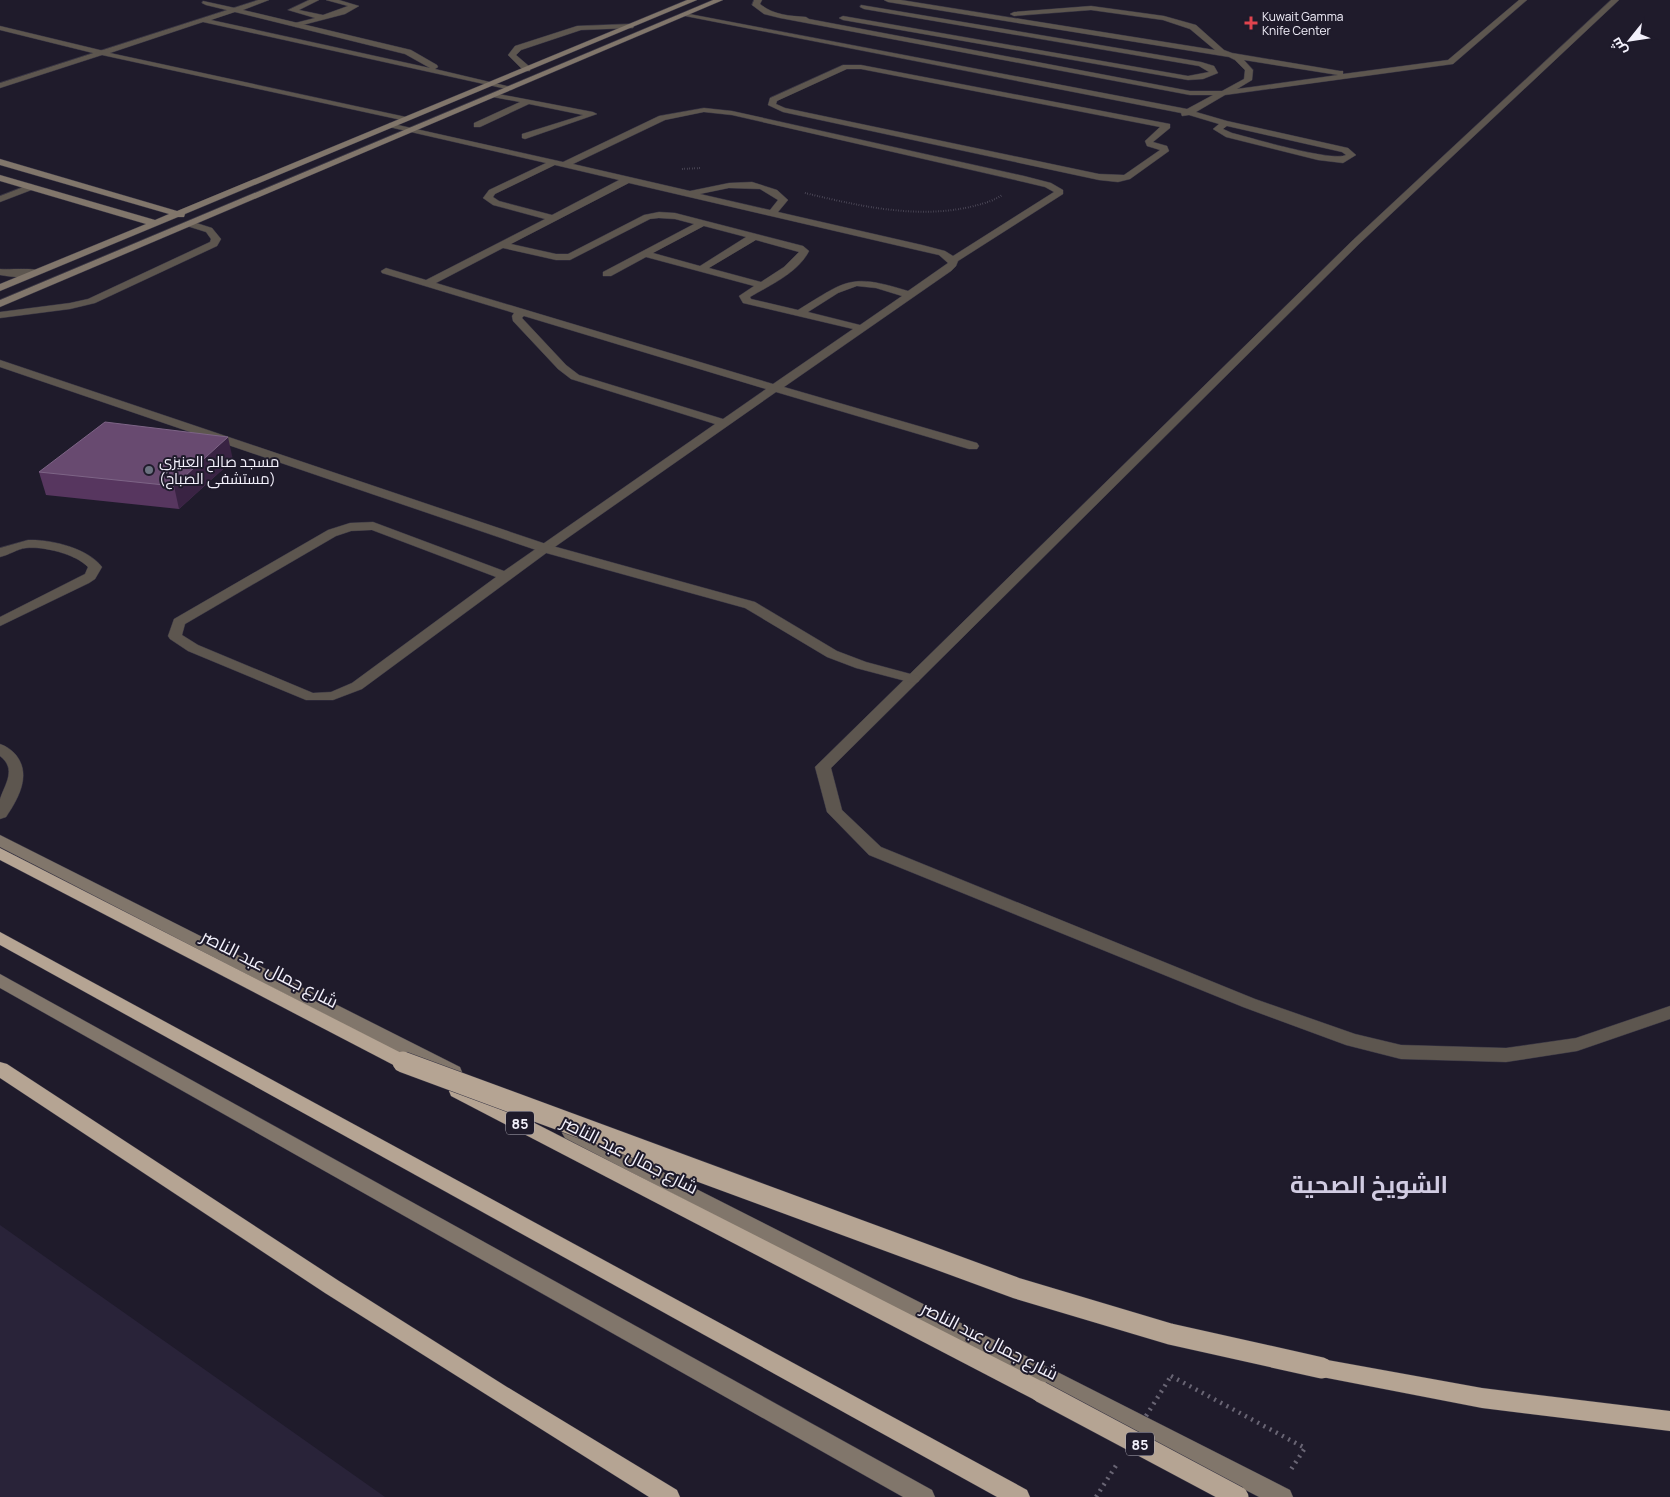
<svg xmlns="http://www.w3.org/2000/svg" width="1670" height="1497" font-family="Manrope,Cairo,sans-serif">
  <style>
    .built { fill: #292339 }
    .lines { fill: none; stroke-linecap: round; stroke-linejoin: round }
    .lane-casing { stroke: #383544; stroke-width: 1 }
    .street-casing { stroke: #383544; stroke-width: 1 }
    .secondary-casing { stroke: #383544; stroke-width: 1 }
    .highway-casing { stroke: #383544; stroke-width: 1 }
    .path-far1 { stroke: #696574; stroke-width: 2; stroke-dasharray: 0.5 2; stroke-linecap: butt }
    .path { stroke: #696574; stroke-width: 4.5; stroke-dasharray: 2 5; stroke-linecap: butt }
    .lane { fill: #5d564f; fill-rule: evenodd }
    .street { fill: #5d564f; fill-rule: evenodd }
    .secondary { fill: #81766b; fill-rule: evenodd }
    .highway { fill: #b5a493; fill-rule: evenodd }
    .highway-bridge-casing { stroke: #383544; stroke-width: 22; stroke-linecap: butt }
    .path-bridge { stroke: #696574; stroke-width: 4.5; stroke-dasharray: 2 5; stroke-linecap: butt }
    .highway-bridge { stroke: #b5a493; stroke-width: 21 }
    .wall { fill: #57365f }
    .shaded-wall { fill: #392343 }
    .building { fill: #684a70; stroke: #7d6486 }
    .health-dot { fill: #e0444e; stroke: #1f1b2b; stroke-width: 2 }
    .worship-dot { fill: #6b7280; stroke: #1f1b2b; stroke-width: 2 }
    .labels { text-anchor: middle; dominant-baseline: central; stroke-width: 4; stroke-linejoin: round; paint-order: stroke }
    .far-poi-label { font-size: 12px; fill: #f3f1fc; stroke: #1f1b2b; text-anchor: start }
    .shield { fill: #1f1b2b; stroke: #b3b1bd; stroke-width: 1 }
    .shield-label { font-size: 14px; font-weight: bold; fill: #f3f1fc }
    .poi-label { font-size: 15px; fill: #f3f1fc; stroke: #1f1b2b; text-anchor: start }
    .near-street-label { font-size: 18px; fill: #f3f1fc; stroke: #1f1b2b }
    .near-district-label { font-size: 24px; font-weight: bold; fill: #d1cce2; stroke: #1f1b2b }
  </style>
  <rect width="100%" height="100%" fill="#1f1b2b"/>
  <path class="built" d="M0 1225 385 1497H0Z"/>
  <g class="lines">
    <defs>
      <g id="lane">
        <path d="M309 0H319L299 10 323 15 348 6 326 0H339L359 6 345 14 295 27V23L315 18 288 10Z"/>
        <path d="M754 0H762L760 4C773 15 790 16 806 17L809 19 1190 91H1222L1244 79 1245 70 1235 60 1229 57 888 2 884 0H901L1215 50 1190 29 1163 20 1091 10 1014 16 1010 14 1014 12 1091 6 1164 16 1196 25 1224 50 1232 53 1340 71H1343V74L1448 60 1519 0H1527L1453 64 1225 95 1196 112 1227 121 1348 148 1356 155 1343 163 1318 160 1226 137 1213 129 1219 124 1189 115 1182 116 1181 113 680 15 684 13 1187 109 1213 95H1190L780 18 764 14 752 5ZM1244 60 1338 75 1237 89 1252 80 1253 70ZM1227 126 1342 152 1346 155C1332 162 1252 138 1232 133L1223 129Z"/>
        <path d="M1611 0H1619L1359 244 831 768 842 810 881 847 1255 999 1355 1034 1401 1045 1506 1048 1576 1038 1670 1006V1019L1577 1051 1506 1062 1401 1059 1346 1045 1243 1007 869 855 827 812 815 767 818 764 1353 240Z"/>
        <path d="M203 1 235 8 239 10 235 12 206 5 202 3Z"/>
        <path d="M861 5 1201 62 1214 66 1218 73 1203 79 1188 80 843 20 839 18 843 16 1188 76 1209 72 1199 66 864 9 860 7Z"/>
        <path d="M630 24 634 26 633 28 581 30 521 50 516 55 530 67V71H524L508 55 515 46 577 26Z"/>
        <path d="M0 26 104 51 105 53 101 55 0 30Z"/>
        <path d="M843 65H861L1170 124V128L1153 142 1167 146 1169 151 1130 179 1118 182 1099 180 783 112 768 105 770 98ZM847 69H861L1160 127 1145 141 1147 146 1160 150 1124 175 1099 174 785 108 776 104 777 101Z"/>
        <path d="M493 93 593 112 597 114 525 139 522 138V134L583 115 529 104 480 127H474V123L520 102 493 97Z"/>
        <path d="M704 108 732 111 1024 176 1051 183 1063 190V194L958 261 956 266 951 271 784 387 977 443 979 446 977 449H969L776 392 549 551 362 689 333 700H306L188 651 170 639 168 636 174 619 328 530 350 523 373 522 504 571 715 424 571 379 558 369 513 321 512 316 514 313 382 273 381 271 386 268 426 280 545 219 493 205 483 198 489 190 546 163 389 127V123L563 162 659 116ZM704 112 732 115 1024 182 1045 187 1054 192 953 256 945 251 922 245 778 212 788 200 777 190 752 182 729 183 690 191 573 164 665 120ZM555 165 619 180 552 215 499 201 493 197 495 194ZM629 183 917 250 939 255 948 263 908 291C850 273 847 280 798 310L751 299 750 297C770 285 798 273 809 251L803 246 675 213 659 212 644 215 568 254H556L511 244ZM729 188 760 189 778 200 770 210 700 194ZM659 218 675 219 694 224 603 272V276H611L646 257 754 286 739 296 743 303 853 329 773 384 436 283 503 248 556 260H570L650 219ZM704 226 746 237 700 266 653 253ZM756 240 799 252 784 267 761 282 709 268ZM857 286 876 288 902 296 860 325 808 312 838 293ZM524 316 766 389 723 419 579 375 566 365 522 318ZM372 530 496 577 352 683 331 692 313 693 198 645 182 635 185 624 336 536 351 531Z"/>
        <path d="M190 221 212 228 221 239 217 246 95 303 70 309 0 318V312L70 303 88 299 210 242 211 239 206 232 187 226 185 224Z"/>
        <path d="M0 269C10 270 36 267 42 272 32 280 12 277 0 275Z"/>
        <path d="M28 540C50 539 88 548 102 567L95 579 89 583 0 626V617L79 577 85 574 88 567C76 554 43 546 26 548 17 549 9 555 0 557V548Z"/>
        <path d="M0 744C6 746 12 750 16 755 32 775 18 799 6 817L0 819C0 813 0 805 0 799 5 784 17 769 0 756Z"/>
      </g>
      <g id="street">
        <path d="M258 0H269L243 10 411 50 437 65 438 67 435 69 515 88 511 90 203 22 110 53 406 117 410 119 406 121 102 55 0 88V83ZM235 12 405 54 430 68 211 20Z"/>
        <path d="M31 184 36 187 34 189 0 202V196Z"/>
        <path d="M0 360 549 545 755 602 837 651 866 662 918 676 920 679 918 682 913 683 856 668 827 657 745 608 539 551 0 367Z"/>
      </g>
      <g id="secondary">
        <path d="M687 0H697L185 214 184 217H178L0 291V284L146 224 0 181V175L155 220 169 214 0 165V159L177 211Z"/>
        <path d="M713 0H723L0 307V300Z"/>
        <path d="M0 835 460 1067 462 1072 460 1077 453 1079 446 1077 0 847Z"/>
        <path d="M0 974 932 1490 935 1497H903L0 988Z"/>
        <path d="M572 1126 1290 1490 1293 1497H1259L565 1138 562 1133 565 1128Z"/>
      </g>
      <g id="highway">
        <path d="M0 848 417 1061 420 1066 417 1071 411 1073 405 1071 0 860Z"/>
        <path d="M0 932 1027 1490 1030 1497H997L0 945Z"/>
        <path d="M0 1062 7 1064 339 1281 507 1387 677 1490 680 1497H649L325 1293 0 1078Z"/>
        <path d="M458 1084 1049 1385 1052 1392 1049 1399 1041 1402 1033 1399 451 1096 449 1091 451 1086Z"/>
        <path d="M1322 1359 1482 1388 1670 1411V1431L1482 1408 1322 1377 1314 1375 1311 1368 1314 1361Z"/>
      </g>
    </defs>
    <use href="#lane" class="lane-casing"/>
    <use href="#street" class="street-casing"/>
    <use href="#secondary" class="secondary-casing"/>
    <use href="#highway" class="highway-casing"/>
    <g class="path-far1">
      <path d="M682 169 701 168"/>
      <path d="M805 193C859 206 915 219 970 207 981 204 992 202 1002 195"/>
    </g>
    <path class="path" d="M1171 1376 1305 1448 1290 1471"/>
    <use href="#lane" class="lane"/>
    <use href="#street" class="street"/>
    <use href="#secondary" class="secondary"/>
    <use href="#highway" class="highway"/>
    <defs>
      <g id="highway-bridge">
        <path d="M403 1062 1016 1288 1170 1334 1322 1368"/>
        <path d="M1041 1392 1238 1497"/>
      </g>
    </defs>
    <use href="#highway-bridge" class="highway-bridge-casing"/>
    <g class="path-bridge">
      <path d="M1146 1416 1171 1376"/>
      <path d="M1096 1497 1117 1464"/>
    </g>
    <use href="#highway-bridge" class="highway-bridge"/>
  </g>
  <path class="wall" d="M233 460 179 509 46 495 39 472Z"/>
  <path class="shaded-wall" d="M228 437 233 460 179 509 174 486Z"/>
  <path class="building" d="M105 422 228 437 174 486 39 472Z"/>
  <path class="health-dot" d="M1248.5 15.5h5v5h5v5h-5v5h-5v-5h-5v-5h5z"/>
  <circle class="worship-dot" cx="149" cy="470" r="5"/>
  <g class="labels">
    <g class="far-poi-label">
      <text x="1262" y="16">Kuwait Gamma<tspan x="1262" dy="14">Knife Center</tspan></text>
    </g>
    <g class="shield">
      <rect x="506" y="1111.5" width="28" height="23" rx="4"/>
      <rect x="1126" y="1432.5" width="28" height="23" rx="4"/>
    </g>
    <g class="shield-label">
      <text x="520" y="1123">85</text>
      <text x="1140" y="1444">85</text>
    </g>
    <g class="poi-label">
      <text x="159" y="461">مسجد صالح العنيزي<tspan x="159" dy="17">(مستشفى الصباح)</tspan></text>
    </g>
    <g class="near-street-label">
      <text transform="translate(270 968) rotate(27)">شارع جمال عبد الناصر</text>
      <text transform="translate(630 1154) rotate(27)">شارع جمال عبد الناصر</text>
      <text transform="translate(990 1340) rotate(27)">شارع جمال عبد الناصر</text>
    </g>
    <g class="near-district-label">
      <text x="1369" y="1183">الشويخ الصحية</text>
    </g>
  </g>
  <g transform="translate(1630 40) rotate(240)" stroke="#1f1b2b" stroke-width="4" paint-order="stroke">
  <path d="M0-4L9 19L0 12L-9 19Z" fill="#f3f1fc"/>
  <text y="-8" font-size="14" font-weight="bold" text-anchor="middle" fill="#f3f1fc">ش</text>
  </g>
</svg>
